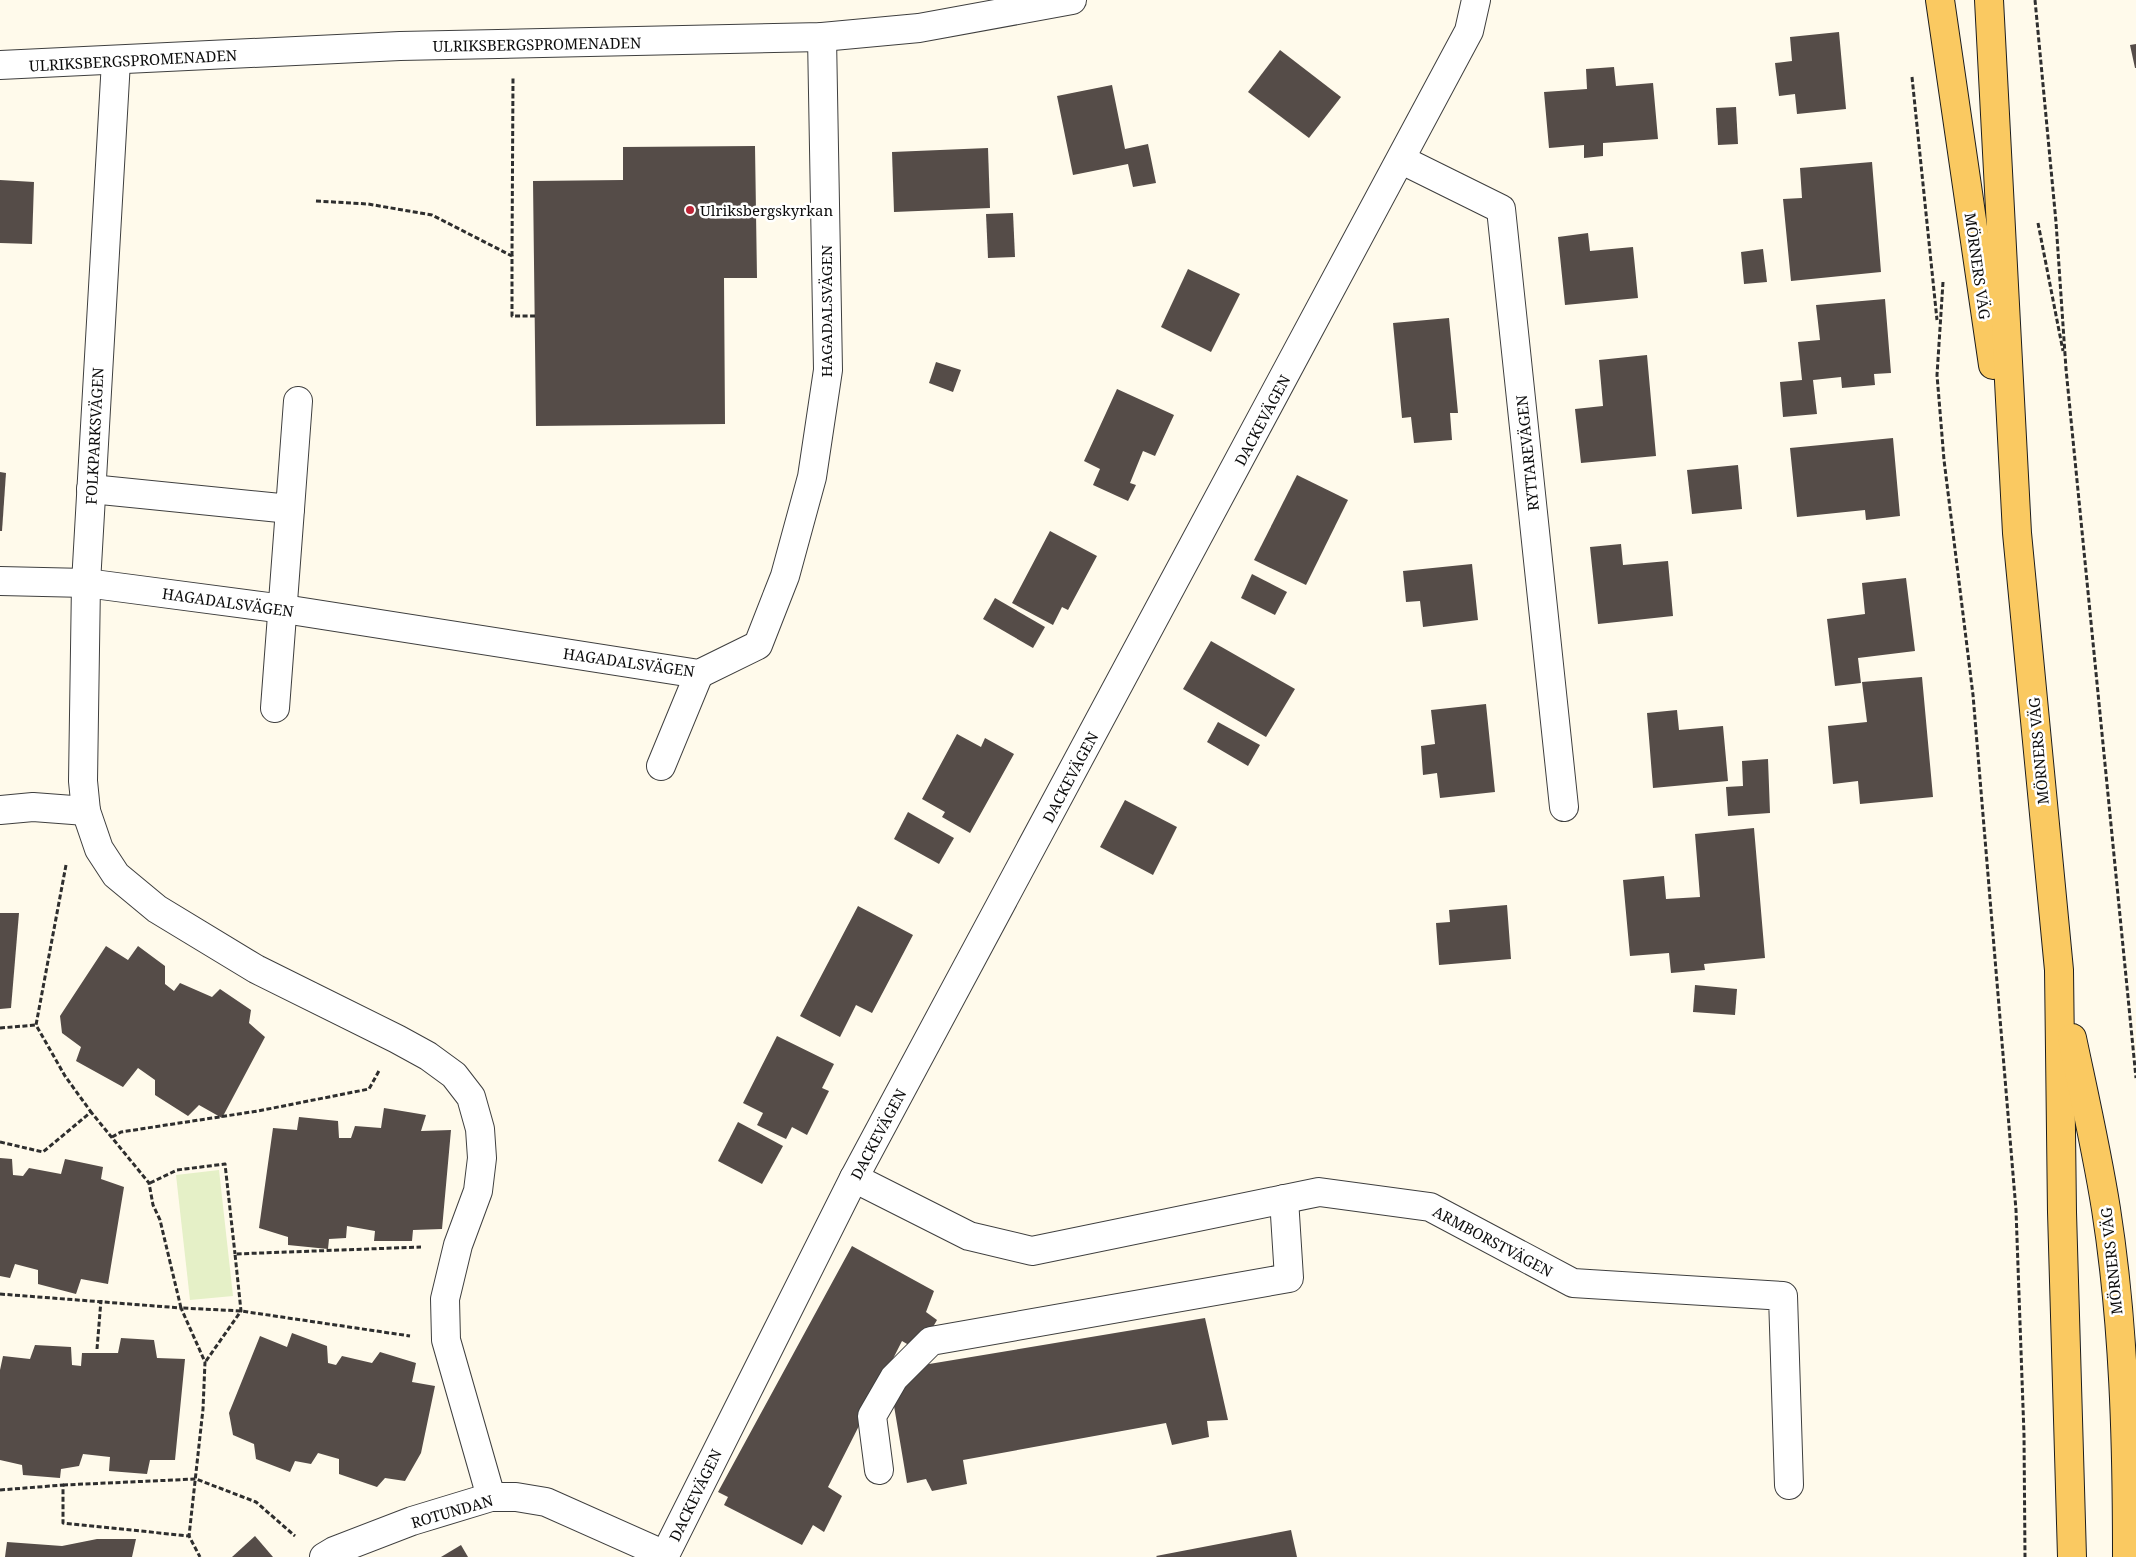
<svg xmlns="http://www.w3.org/2000/svg" width="2136" height="1557" font-family="'Noto Serif',serif">
  <style>
    .pitch { fill: #e5f0c7 }
    .building { fill: #554c48 }
    .lines { fill: none; stroke-linecap: round; stroke-linejoin: round }
    .minor-casing { stroke: #3f3f3f; stroke-width: 30 }
    .major-casing { stroke: #1d1d1d; stroke-width: 30 }
    .path { stroke: #2e2e2e; stroke-width: 3; stroke-dasharray: 5 2.5; stroke-linecap: butt }
    .minor { stroke: #fff; stroke-width: 28 }
    .major { stroke: #fac961; stroke-width: 28 }
    .poi-dot { fill: #bd2436; stroke: #fff; stroke-width: 2 }
    .labels { text-anchor: middle; dominant-baseline: central; stroke-width: 5; stroke-linejoin: round; paint-order: stroke }
    .street-label { font-size: 15px; fill: #0c0c0c; stroke: #fff }
    .poi-label { font-size: 15px; fill: #0c0c0c; stroke: #fff; text-anchor: start }
  </style>
  <rect width="100%" height="100%" fill="#fffaeb"/>
  <path class="pitch" d="M219 1170 233 1296 190 1300 176 1175Z"/>
  <g class="building">
    <path d="M1839 32 1846 109 1797 114 1795 94 1779 96 1775 63 1792 61 1790 37Z"/>
    <path d="M2136 44V68H2135L2130 45Z"/>
    <path d="M1280 50 1341 97 1309 138 1248 92Z"/>
    <path d="M1614 67 1616 86 1653 83 1658 139 1603 143V156L1584 158V145L1549 148 1544 92 1587 89 1586 69Z"/>
    <path d="M1112 85 1125 149 1148 144 1156 183 1133 187 1128 164 1073 175 1057 96Z"/>
    <path d="M1736 107 1738 144 1718 145 1716 108Z"/>
    <path d="M755 146 757 278H724L725 424 536 426 533 181 623 180V147Z"/>
    <path d="M988 148 990 208 894 212 892 152Z"/>
    <path d="M1872 162 1881 272 1791 281 1783 199 1802 198 1800 168Z"/>
    <path d="M0 180 34 182 32 244 0 243Z"/>
    <path d="M1013 213 1015 257 988 258 986 214Z"/>
    <path d="M1588 233 1590 251 1633 247 1638 298 1565 305 1558 237Z"/>
    <path d="M1763 249 1767 282 1744 284 1741 252Z"/>
    <path d="M1188 269 1240 294 1211 352 1161 327Z"/>
    <path d="M1885 299 1891 373 1874 374 1875 385 1842 388 1841 377 1813 380 1817 414 1783 417 1780 382 1802 380 1798 342 1820 340 1816 305Z"/>
    <path d="M1449 318 1458 413H1450L1452 440 1414 443 1411 417 1402 418 1393 323Z"/>
    <path d="M1647 355 1656 456 1581 463 1575 409 1603 406 1599 360Z"/>
    <path d="M936 362 961 370 953 392 929 383Z"/>
    <path d="M1117 389 1174 415 1155 456 1143 451 1130 483 1136 485 1128 501 1093 485 1100 469 1084 461Z"/>
    <path d="M1893 438 1900 516 1866 520 1865 510 1797 517 1790 448Z"/>
    <path d="M1738 465 1742 509 1692 514 1687 470Z"/>
    <path d="M0 472 6 473 2 531H0Z"/>
    <path d="M1297 475 1348 500 1306 585 1254 560Z"/>
    <path d="M1050 531 1097 556 1068 610 1062 607 1053 625 1012 603Z"/>
    <path d="M1621 544 1623 565 1668 561 1673 616 1598 624 1590 547Z"/>
    <path d="M1472 564 1478 620 1423 627 1420 601 1406 602 1403 571Z"/>
    <path d="M1252 574 1287 592 1275 615 1241 598Z"/>
    <path d="M1906 578 1915 651 1858 658 1861 683 1835 686 1827 619 1865 614 1862 583Z"/>
    <path d="M995 598 1045 627 1033 648 983 619Z"/>
    <path d="M1211 641 1295 689 1266 737 1183 689Z"/>
    <path d="M1922 677 1933 797 1860 804 1858 781 1833 784 1828 726 1867 722 1862 682Z"/>
    <path d="M1486 704 1495 792 1440 798 1437 773 1423 775 1421 746 1435 744 1431 710Z"/>
    <path d="M1677 710 1679 730 1723 726 1728 781 1653 788 1647 713Z"/>
    <path d="M1218 722 1260 745 1248 766 1207 742Z"/>
    <path d="M957 734 981 747 985 738 1014 754 970 833 942 817 945 812 922 799Z"/>
    <path d="M1768 759 1770 813 1728 816 1726 787 1743 786 1742 761Z"/>
    <path d="M1125 800 1177 827 1153 875 1100 847Z"/>
    <path d="M908 812 954 838 939 864 894 839Z"/>
    <path d="M1754 828 1765 958 1704 964 1705 970 1671 973 1669 953 1630 956 1623 880 1664 876 1666 899 1700 897 1695 834Z"/>
    <path d="M1507 905 1511 959 1439 965 1436 923 1450 922 1449 910Z"/>
    <path d="M858 906 913 935 872 1013 856 1005 840 1037 800 1016Z"/>
    <path d="M0 913H19L11 1008 0 1009Z"/>
    <path d="M106 946 128 960 138 946 165 966V984L174 991 180 983 212 997 220 989 251 1010 249 1023 265 1037 222 1118 199 1105 188 1116 155 1095V1080L138 1068 123 1087 76 1061 81 1047 62 1033 60 1016Z"/>
    <path d="M1695 985 1737 989 1735 1015 1693 1012Z"/>
    <path d="M777 1036 834 1064 822 1088 829 1091 807 1135 792 1127 786 1139 757 1125 763 1113 743 1103Z"/>
    <path d="M384 1108 426 1115 421 1131 451 1130 442 1229 413 1230 412 1241H374L375 1231 347 1226 346 1238 329 1239 328 1249 288 1245V1237L259 1228 273 1128 297 1130 299 1117 338 1121 339 1138H351L355 1126 381 1128Z"/>
    <path d="M738 1122 783 1146 762 1184 718 1161Z"/>
    <path d="M0 1158 12 1159 13 1175 23 1176 29 1168 61 1174 65 1159 103 1167 101 1179 124 1187 108 1284 81 1279 76 1294 38 1284V1270L15 1264 10 1278 0 1276Z"/>
    <path d="M852 1246 934 1291 926 1312 937 1320 919 1351 902 1341 828 1487 842 1496 824 1532 813 1525 802 1545 724 1505 728 1497 718 1492Z"/>
    <path d="M1205 1318 1228 1420 1207 1421 1209 1437 1172 1445 1166 1423 963 1460 967 1484 932 1491 926 1479 907 1483 892 1394 911 1367Z"/>
    <path d="M292 1333 327 1346 328 1363 336 1365 342 1356 372 1363 380 1352 416 1363 412 1382 435 1386 421 1453 405 1481 385 1478 377 1487 339 1474V1459L318 1453 311 1464 295 1461 290 1472 256 1459 254 1444 233 1435 229 1413 260 1336 287 1347Z"/>
    <path d="M121 1338 154 1340 157 1358 185 1359 175 1460H150L147 1474 109 1471 110 1457 83 1454 79 1466 61 1469 60 1478 23 1475 22 1465 0 1460V1370L3 1356 30 1359 35 1345 71 1347 72 1365 81 1366 82 1353H118Z"/>
    <path d="M1291 1530 1297 1557H1157L1156 1556Z"/>
    <path d="M255 1536 273 1557H232Z"/>
    <path d="M97 1539H136L132 1557H5L7 1542 62 1546Z"/>
    <path d="M461 1545 468 1557H441Z"/>
  </g>
  <g class="lines">
    <defs>
      <g id="minor">
        <path d="M116 61 86 583 83 781 86 811 99 849 116 875 157 909 256 969 397 1039 428 1056 454 1075 471 1097 480 1129 482 1158 478 1191 458 1245 445 1299 446 1340 491 1497"/>
        <path d="M0 65 400 46 822 37 919 28 1072 0"/>
        <path d="M1402 160 1501 209 1564 807"/>
        <path d="M91 489 290 509 298 401"/>
        <path d="M0 581 86 583 284 609 699 674 758 645 785 576 812 477 828 370 822 37"/>
        <path d="M275 708 290 509"/>
        <path d="M661 766 699 674"/>
        <path d="M0 810 33 807 86 811"/>
        <path d="M854 1178 969 1236 1032 1251 1319 1192 1430 1207 1573 1283 1783 1296 1789 1485"/>
        <path d="M879 1470 872 1416 894 1378 931 1341 1289 1278 1284 1199"/>
        <path d="M324 1557 334 1551 412 1521 491 1497H516L546 1502 665 1555"/>
        <path d="M664 1557 854 1178 1469 31 1476 0"/>
      </g>
      <g id="major">
        <path d="M1940 0 1993 365"/>
        <path d="M1989 0 2017 533 2059 970 2062 1212 2072 1557"/>
        <path d="M2072 1038C2084 1095 2097 1152 2106 1209 2124 1324 2127 1441 2127 1557"/>
      </g>
    </defs>
    <use href="#minor" class="minor-casing"/>
    <use href="#major" class="major-casing"/>
    <g class="path">
      <path d="M2035 0 2056 222 2066 369 2136 1078"/>
      <path d="M1912 77 1937 320"/>
      <path d="M316 201 368 204 432 215 512 256V316H535"/>
      <path d="M2038 223 2063 351"/>
      <path d="M512 256 513 78"/>
      <path d="M1943 282 1937 375 1944 460 1973 695 2016 1210 2024 1435 2025 1557"/>
      <path d="M66 865 36 1025 65 1076 91 1112"/>
      <path d="M0 1028 36 1025"/>
      <path d="M112 1137 121 1132 258 1111 369 1089 380 1069"/>
      <path d="M0 1142 43 1152 91 1112 149 1183 153 1205 160 1220 181 1308 241 1311 410 1336"/>
      <path d="M150 1183 177 1170 225 1164 235 1254"/>
      <path d="M0 1294 181 1308 205 1362 203 1409 189 1536"/>
      <path d="M97 1349 101 1300"/>
      <path d="M206 1361 241 1311 235 1254 421 1247"/>
      <path d="M63 1485 196 1479 256 1502 295 1536"/>
      <path d="M0 1490 63 1485V1523L189 1536 200 1557"/>
    </g>
    <use href="#minor" class="minor"/>
    <use href="#major" class="major"/>
  </g>
  <circle class="poi-dot" cx="690" cy="210" r="5"/>
  <g class="labels">
    <g class="street-label">
      <text transform="translate(537 44) rotate(-1)">ULRIKSBERGSPROMENADEN</text>
      <text transform="translate(133 60) rotate(-3)">ULRIKSBERGSPROMENADEN</text>
      <text transform="translate(1978 266) rotate(82)">MÖRNERS VÄG</text>
      <text transform="translate(826 311) rotate(-90)">HAGADALSVÄGEN</text>
      <text transform="translate(1262 420) rotate(-62)">DACKEVÄGEN</text>
      <text transform="translate(94 436) rotate(-87)">FOLKPARKSVÄGEN</text>
      <text transform="translate(1527 453) rotate(-96)">RYTTAREVÄGEN</text>
      <text transform="translate(228 602) rotate(8)">HAGADALSVÄGEN</text>
      <text transform="translate(629 662) rotate(8)">HAGADALSVÄGEN</text>
      <text transform="translate(2038 751) rotate(-95)">MÖRNERS VÄG</text>
      <text transform="translate(1070 777) rotate(-62)">DACKEVÄGEN</text>
      <text transform="translate(878 1134) rotate(-62)">DACKEVÄGEN</text>
      <text transform="translate(1493 1241) rotate(28)">ARMBORSTVÄGEN</text>
      <text transform="translate(2111 1261) rotate(-96)">MÖRNERS VÄG</text>
      <text transform="translate(695 1495) rotate(-64)">DACKEVÄGEN</text>
      <text transform="translate(452 1511) rotate(-16)">ROTUNDAN</text>
    </g>
    <g class="poi-label">
      <text x="700" y="210">Ulriksbergskyrkan</text>
    </g>
  </g>
</svg>
